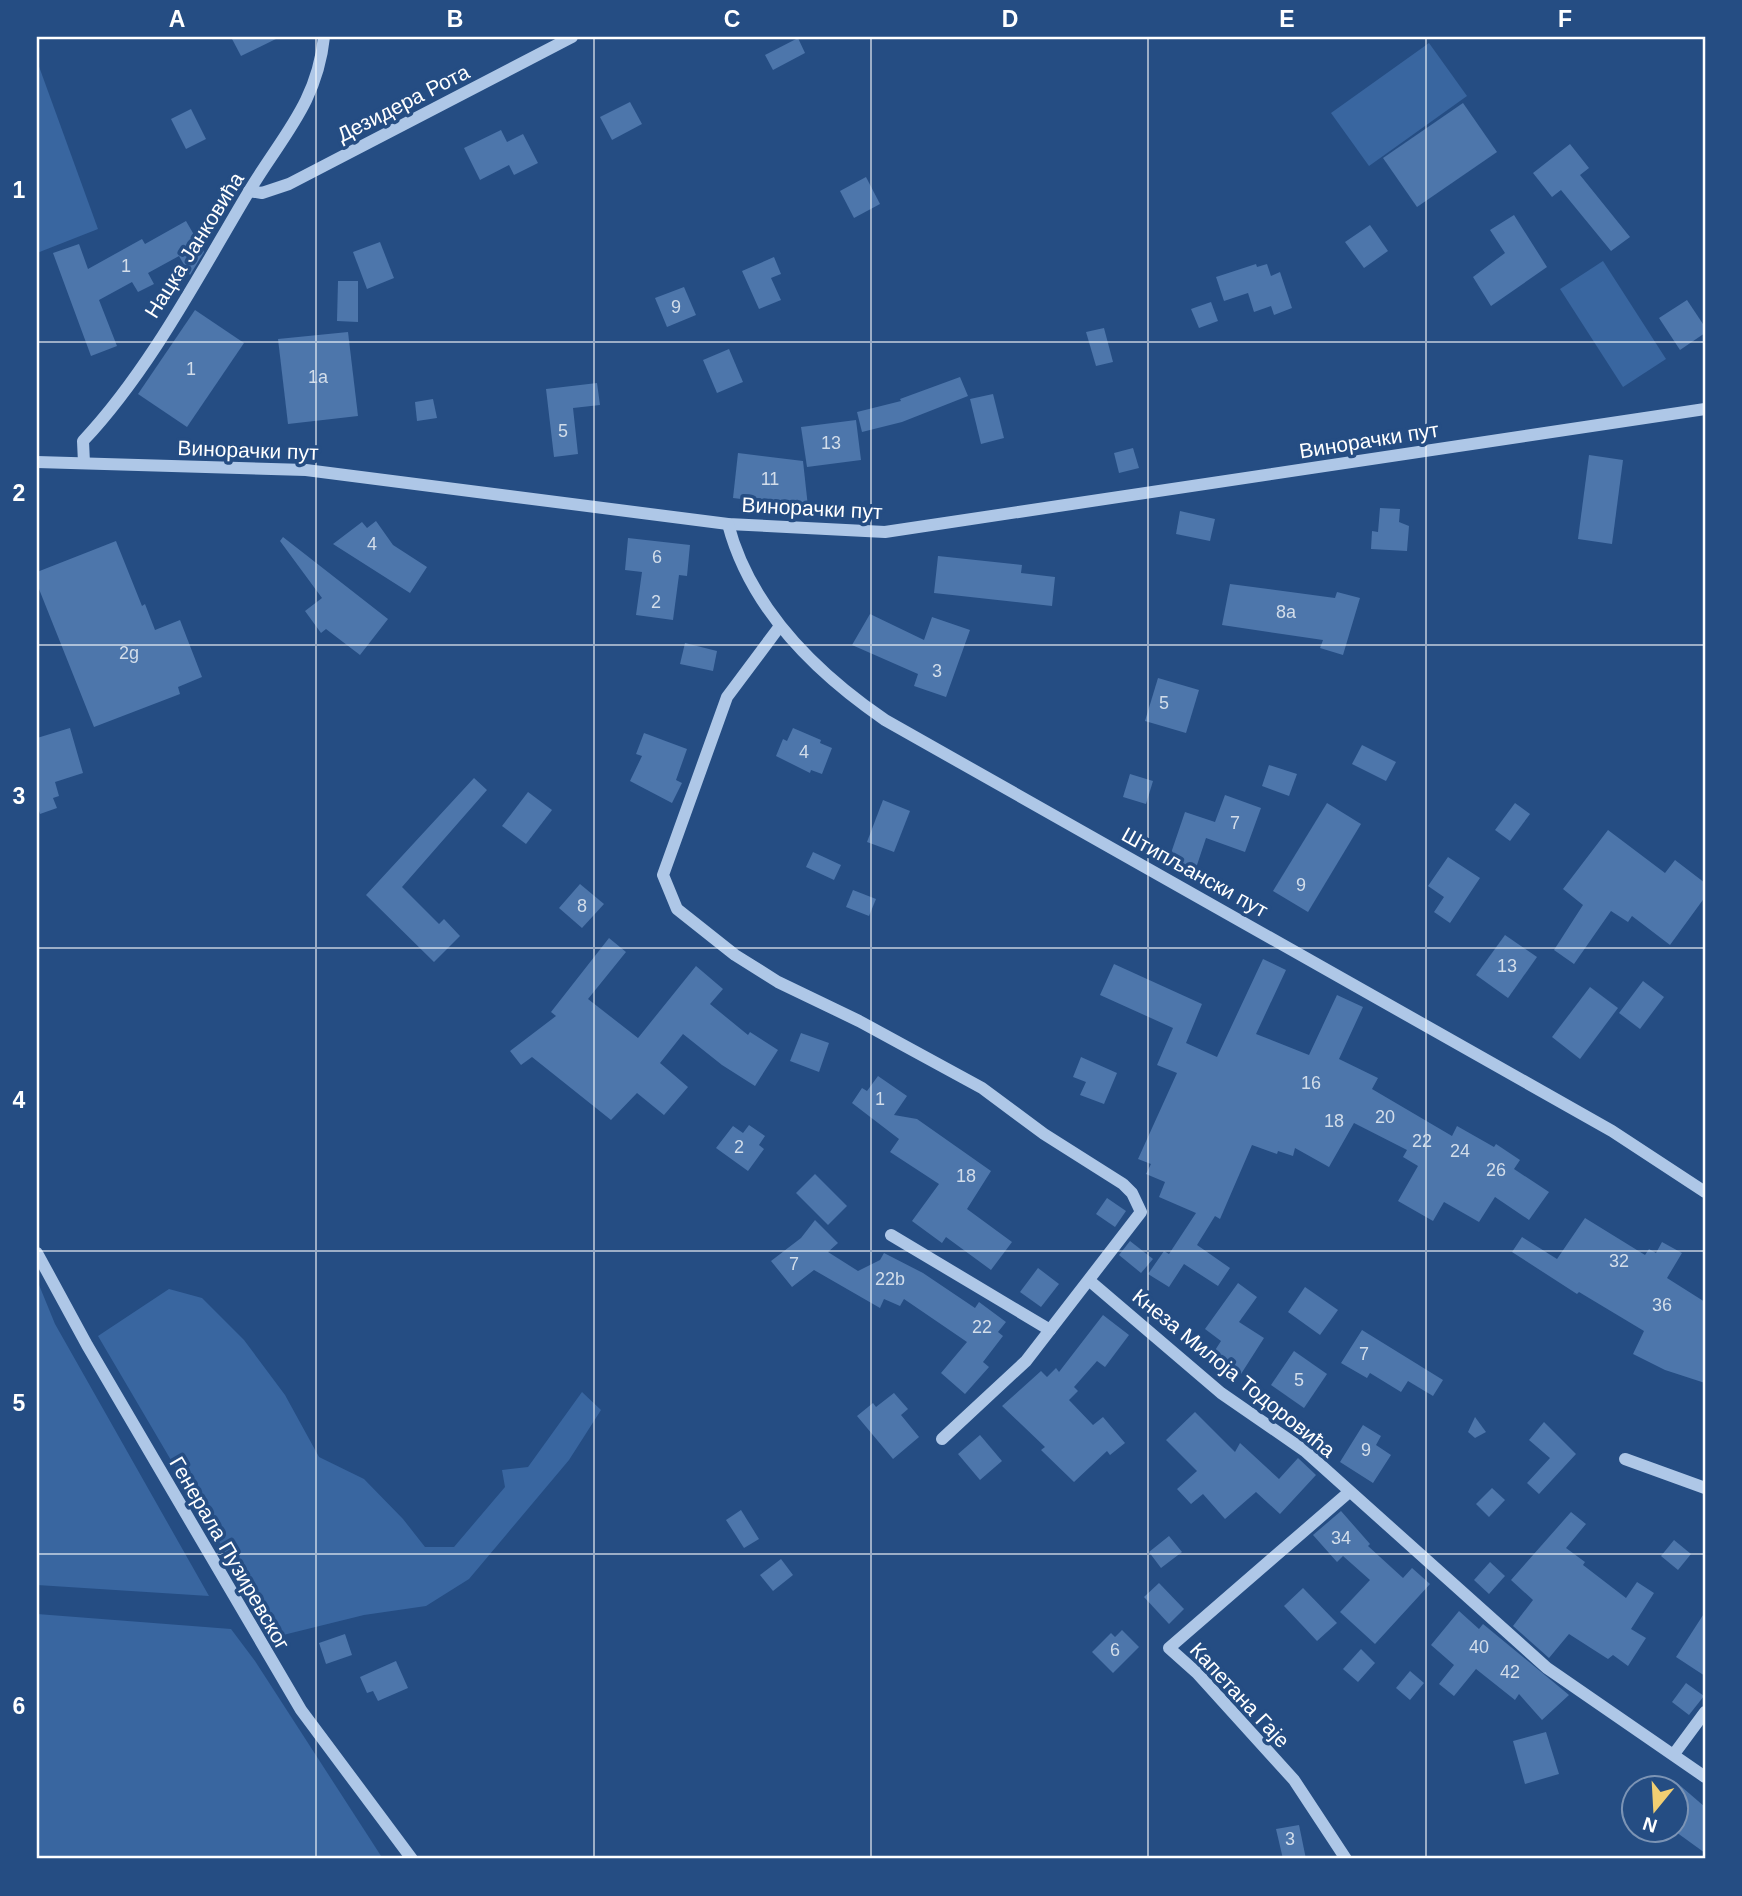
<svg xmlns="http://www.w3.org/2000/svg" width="1742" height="1896" font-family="Arial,sans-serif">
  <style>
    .green { fill: #3966a0 }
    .building { fill: #4d76ab }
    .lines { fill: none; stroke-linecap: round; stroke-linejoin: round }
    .minor { stroke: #aec7e7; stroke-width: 12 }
    .grid { fill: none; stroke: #fff; stroke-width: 2; stroke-opacity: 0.55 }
    .labels { text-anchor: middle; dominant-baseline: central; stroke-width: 7; stroke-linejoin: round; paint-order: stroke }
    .number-label { font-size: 18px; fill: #d2ddea }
    .street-label { font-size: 21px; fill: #fff; stroke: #254d83 }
    .neatline { fill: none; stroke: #fff; stroke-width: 2.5 }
    .grid-label { font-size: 23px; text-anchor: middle; font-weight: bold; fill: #fff }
  </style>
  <rect width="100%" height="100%" fill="#254d83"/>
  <g class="green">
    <path d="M1429 43 1467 96 1369 166 1331 113Z"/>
    <path d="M37 61 98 229 37 253Z"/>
    <path d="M1603 261 1666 359 1623 387 1560 289Z"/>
    <path d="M37 1280 55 1324 209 1596 37 1585Z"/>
    <path d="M169 1289 202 1298 244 1340 285 1395 319 1457 364 1479 403 1519 425 1547H454L505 1487 502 1470 528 1467 582 1392 601 1410 569 1460 469 1579 426 1606 364 1615 275 1637 98 1336Z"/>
    <path d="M37 1614 231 1629 255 1661 383 1859H37Z"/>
  </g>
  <g class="building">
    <path d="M231 37H280L241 56Z"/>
    <path d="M798 38 805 53 773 70 765 55Z"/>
    <path d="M630 102 642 124 612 140 600 117Z"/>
    <path d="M1463 103 1497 152 1417 207 1383 158Z"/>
    <path d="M191 109 206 139 186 149 171 119Z"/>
    <path d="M501 130 507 142 523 134 538 163 514 175 509 165 480 180 464 148Z"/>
    <path d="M1570 144 1589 168 1580 175 1630 237 1611 251 1561 190 1552 197 1533 173Z"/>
    <path d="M866 177 880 204 854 218 840 191Z"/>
    <path d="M1514 215 1547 267 1491 306 1473 277 1505 253 1490 230Z"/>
    <path d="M186 221 204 252 190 275 179 256 148 273 154 284 138 292 132 282 99 300 117 346 91 356 53 253 79 244 88 269 142 239 145 244Z"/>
    <path d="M1370 225 1388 251 1364 268 1345 242Z"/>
    <path d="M380 242 394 278 367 289 353 252Z"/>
    <path d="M774 257 781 274 771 278 781 300 759 309 742 271Z"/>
    <path d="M1256 264 1257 267 1267 264 1271 276 1280 272 1292 308 1274 315 1271 306 1254 312 1248 293 1224 301 1216 277Z"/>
    <path d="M338 281H358V322L337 321Z"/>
    <path d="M684 287 696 315 667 327 655 298Z"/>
    <path d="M1687 300 1705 327V333L1680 350 1659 318Z"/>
    <path d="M1211 302 1218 321 1199 328 1191 309Z"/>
    <path d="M195 310 244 343 187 427 138 394Z"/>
    <path d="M1104 328 1113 362 1096 366 1086 332Z"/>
    <path d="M348 332 358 416 288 424 278 339Z"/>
    <path d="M729 349 743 382 717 393 703 360Z"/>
    <path d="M960 377 968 396 902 422 862 432 857 412 901 401 900 399Z"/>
    <path d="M597 383 600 405 573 408 578 454 554 457 546 389Z"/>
    <path d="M993 394 1004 438 981 444 970 399Z"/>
    <path d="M433 399 437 418 417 421 415 402Z"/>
    <path d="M856 420 861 460 807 467 801 427Z"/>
    <path d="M1133 448 1139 468 1119 473 1114 453Z"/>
    <path d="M738 453 803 461 808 507 733 498Z"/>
    <path d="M1589 455 1623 460 1612 544 1578 539Z"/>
    <path d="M1380 508 1400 509 1399 522 1409 526 1407 551 1371 549 1372 531 1378 532Z"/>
    <path d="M1180 511 1215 519 1210 541 1176 534Z"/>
    <path d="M376 521 393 545 427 567 410 593 333 544 362 522 367 528Z"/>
    <path d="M283 537 388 619 360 655 326 629 321 633 305 611 322 598 280 541Z"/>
    <path d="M628 538 690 545 687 576 679 575 673 620 636 615 642 572 625 570Z"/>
    <path d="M116 541 142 606 145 604 155 630 180 620 202 677 178 687 180 694 94 727 37 584V572Z"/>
    <path d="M938 556 1022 565 1021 573 1055 577 1052 606 934 593Z"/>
    <path d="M1230 584 1335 598 1337 592 1360 598 1343 655 1320 648 1323 640 1222 625Z"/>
    <path d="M870 614 924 640 932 617 970 630 946 697 914 686 918 674 852 645Z"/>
    <path d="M685 643 717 651 713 671 680 664Z"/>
    <path d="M1158 678 1199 690 1186 733 1145 721Z"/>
    <path d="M70 728 83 773 55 782 59 796 53 798 57 808 40 814 37 805V738Z"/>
    <path d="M793 728 821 740 820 743 832 748 822 774 811 770 810 773 776 756 783 739 787 741Z"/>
    <path d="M644 733 687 749 676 780 682 783 672 803 630 781 642 756 636 754Z"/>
    <path d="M1362 745 1396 762 1386 781 1352 764Z"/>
    <path d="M1269 765 1297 774 1289 796 1262 786Z"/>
    <path d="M1130 774 1153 781 1146 804 1123 797Z"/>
    <path d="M474 778 487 790 402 887 439 924 444 919 460 936 434 962 366 895Z"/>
    <path d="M528 792 552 810 526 844 502 826Z"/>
    <path d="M1225 795 1261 808 1245 852 1206 838 1196 868 1169 859 1185 812 1215 822Z"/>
    <path d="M883 800 910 811 894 852 867 842Z"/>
    <path d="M1327 803 1361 824 1308 912 1273 891Z"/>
    <path d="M1515 803 1530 814 1510 841 1495 830Z"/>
    <path d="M1608 830 1665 873 1675 860 1705 883V897L1670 945 1632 916 1628 922 1611 911 1574 964 1554 950 1583 905 1563 889Z"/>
    <path d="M813 852 841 865 834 880 806 867Z"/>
    <path d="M1448 857 1480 878 1450 923 1434 912 1444 897 1428 886Z"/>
    <path d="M580 884 604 904 582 928 559 908Z"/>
    <path d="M853 890 876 899 869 916 846 907Z"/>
    <path d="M1505 935 1537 957 1508 998 1476 975Z"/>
    <path d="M609 938 626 952 588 999 638 1038 696 966 723 989 710 1004 748 1035 750 1032 778 1050 755 1086 722 1065 683 1034 660 1063 688 1087 664 1115 637 1093 611 1120 532 1057 521 1065 510 1051 556 1016 551 1012Z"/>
    <path d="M1263 959 1286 970 1256 1034 1309 1055 1337 995 1363 1007 1339 1059 1378 1078 1372 1089 1452 1136 1457 1126 1494 1147 1496 1144 1520 1160 1514 1169 1549 1192 1529 1220 1495 1197 1479 1222 1444 1202 1433 1221 1398 1201 1418 1166 1403 1157 1407 1150 1354 1123 1329 1167 1295 1148 1293 1156 1278 1151 1277 1154 1252 1145 1220 1219 1215 1216 1197 1245 1230 1268 1218 1286 1184 1264 1169 1287 1148 1274 1164 1251 1169 1254 1196 1213 1159 1197 1165 1182 1146 1174 1151 1164 1138 1159 1177 1073 1157 1065 1173 1028 1100 995 1114 964 1202 1004 1186 1043 1217 1057Z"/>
    <path d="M1643 981 1664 997 1640 1029 1619 1013Z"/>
    <path d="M1590 987 1618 1008 1580 1059 1552 1037Z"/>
    <path d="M801 1033 829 1043 819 1072 790 1061Z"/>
    <path d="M1081 1057 1117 1073 1104 1104 1080 1095 1086 1082 1073 1077Z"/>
    <path d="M878 1076 907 1096 894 1115 917 1119 991 1171 967 1209 1012 1242 991 1270 946 1237 942 1243 912 1221 939 1184 890 1152 899 1139 852 1103 862 1088 867 1091Z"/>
    <path d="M749 1125 765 1136 759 1145 764 1149 748 1171 716 1148 733 1126 743 1133Z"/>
    <path d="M815 1174 847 1206 828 1225 796 1193Z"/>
    <path d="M1107 1198 1126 1211 1115 1227 1096 1214Z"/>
    <path d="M1585 1218 1645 1255 1649 1249 1656 1253 1662 1242 1682 1253 1667 1278 1705 1302V1383L1665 1370 1633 1354 1644 1331 1579 1292 1577 1294 1512 1252 1522 1237 1557 1259Z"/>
    <path d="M815 1220 838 1243 828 1252 858 1271 880 1260 884 1253 923 1273 975 1308 979 1302 1006 1322 998 1332 1003 1336 983 1362 989 1367 965 1394 941 1373 967 1342 904 1299 900 1306 884 1299 880 1308 814 1270 792 1287 771 1261 801 1238Z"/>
    <path d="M1130 1241 1153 1259 1141 1273 1119 1255Z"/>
    <path d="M1038 1268 1059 1284 1041 1307 1020 1292Z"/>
    <path d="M1238 1283 1257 1297 1239 1322 1264 1338 1241 1374 1212 1355 1221 1341 1205 1329Z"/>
    <path d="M1305 1287 1338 1310 1320 1335 1288 1312Z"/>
    <path d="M1103 1315 1129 1335 1105 1367 1097 1361 1074 1387 1078 1391 1069 1400 1093 1425 1103 1417 1125 1443 1110 1455 1107 1451 1074 1482 1041 1450 1045 1447 1002 1406 1041 1371 1047 1377 1056 1368 1059 1372Z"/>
    <path d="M1362 1330 1443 1380 1433 1396 1408 1381 1401 1392 1370 1373 1367 1378 1341 1363Z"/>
    <path d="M1294 1351 1327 1374 1304 1408 1271 1385Z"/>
    <path d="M894 1393 908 1409 901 1415 919 1437 893 1459 857 1416 873 1403 876 1407Z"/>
    <path d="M1195 1412 1235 1452 1240 1443 1279 1479 1298 1458 1316 1475 1280 1514 1256 1492 1225 1519 1203 1494 1191 1504 1177 1489 1197 1471 1166 1440Z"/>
    <path d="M1475 1417 1486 1432 1475 1438 1468 1432Z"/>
    <path d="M1544 1422 1576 1454 1539 1494 1527 1483 1550 1458 1529 1440Z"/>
    <path d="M1363 1425 1381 1436 1376 1445 1391 1455 1373 1483 1340 1462Z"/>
    <path d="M980 1435 1002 1461 980 1480 958 1454Z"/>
    <path d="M1492 1488 1505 1500 1489 1517 1476 1504Z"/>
    <path d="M741 1510 759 1539 744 1548 726 1520Z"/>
    <path d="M1341 1511 1370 1544 1368 1546 1403 1578 1412 1568 1430 1584 1375 1644 1340 1612 1370 1580 1343 1556 1337 1562 1313 1535Z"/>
    <path d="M1571 1512 1586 1524 1566 1548 1585 1562 1583 1565 1626 1598 1637 1582 1654 1593 1631 1629 1646 1638 1628 1666 1613 1655 1608 1659 1569 1634 1549 1658 1513 1626 1533 1600 1511 1580Z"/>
    <path d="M1169 1536 1182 1552 1161 1568 1149 1552Z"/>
    <path d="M1674 1540 1691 1554 1678 1570 1661 1556Z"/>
    <path d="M781 1559 793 1575 773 1591 760 1575Z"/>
    <path d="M1490 1562 1505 1576 1489 1594 1474 1580Z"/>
    <path d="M1159 1583 1184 1609 1169 1624 1144 1597Z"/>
    <path d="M1303 1588 1337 1623 1317 1641 1284 1606Z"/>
    <path d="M1459 1611 1479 1629 1483 1624 1569 1695 1542 1720 1519 1694 1515 1700 1476 1669 1454 1696 1439 1684 1454 1665 1431 1645Z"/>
    <path d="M1705 1612V1676L1676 1657Z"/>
    <path d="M1122 1630 1139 1647 1113 1673 1092 1652 1111 1633 1115 1637Z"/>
    <path d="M345 1634 352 1655 326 1664 319 1643Z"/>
    <path d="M1361 1649 1375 1663 1358 1682 1343 1669Z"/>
    <path d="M396 1661 408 1688 378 1701 373 1691 367 1693 360 1677Z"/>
    <path d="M1410 1671 1424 1683 1410 1700 1396 1688Z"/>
    <path d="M1686 1683 1704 1696 1689 1715 1672 1702Z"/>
    <path d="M1546 1732 1559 1774 1525 1784 1513 1741Z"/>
    <path d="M1676 1782 1705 1807V1853L1676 1832Z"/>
    <path d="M1299 1825 1306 1859H1283L1276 1829Z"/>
  </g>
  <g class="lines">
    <g class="minor">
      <path d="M249 191 262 193 289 184 572 37"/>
      <path d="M37 462 306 470 728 524 885 532 1705 409"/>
      <path d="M84 463 83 441C149 371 199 275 248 193 281 137 317 104 324 37"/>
      <path d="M728 524C750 608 815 672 885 720L1612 1131 1705 1192"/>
      <path d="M780 626 727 697 663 875 677 909 735 955 778 982 859 1021 982 1088 1044 1134 1123 1184 1132 1193 1141 1212 1026 1361 942 1439"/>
      <path d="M891 1235 1050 1330"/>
      <path d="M37 1253 87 1345 301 1710 412 1859"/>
      <path d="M1091 1282 1221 1393 1305 1451 1547 1668 1705 1777"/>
      <path d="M1625 1459 1705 1488"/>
      <path d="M1674 1754 1705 1712"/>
      <path d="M1346 1859 1294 1780 1197 1673 1169 1648 1348 1493"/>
    </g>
  </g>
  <path class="grid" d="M316 37V1859M594 37V1859M871 37V1859M1148 37V1859M1426 37V1859M37 342H1705M37 645H1705M37 948H1705M37 1251H1705M37 1554H1705"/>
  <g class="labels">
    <g class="number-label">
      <text x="126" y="266">1</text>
      <text x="676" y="307">9</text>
      <text x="191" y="369">1</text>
      <text x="318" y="377">1a</text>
      <text x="563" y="431">5</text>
      <text x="831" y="443">13</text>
      <text x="770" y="479">11</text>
      <text x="372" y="544">4</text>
      <text x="657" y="557">6</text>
      <text x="656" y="602">2</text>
      <text x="1286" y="612">8a</text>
      <text x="129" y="653">2g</text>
      <text x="937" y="671">3</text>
      <text x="1164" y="703">5</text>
      <text x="804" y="752">4</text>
      <text x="1235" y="823">7</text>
      <text x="1301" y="885">9</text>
      <text x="582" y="906">8</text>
      <text x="1507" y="966">13</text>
      <text x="1311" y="1083">16</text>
      <text x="880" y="1099">1</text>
      <text x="1385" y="1117">20</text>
      <text x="1334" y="1121">18</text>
      <text x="1422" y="1141">22</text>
      <text x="739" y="1147">2</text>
      <text x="1460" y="1151">24</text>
      <text x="1496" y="1170">26</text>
      <text x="966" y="1176">18</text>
      <text x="1619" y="1261">32</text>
      <text x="794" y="1264">7</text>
      <text x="890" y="1279">22b</text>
      <text x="1662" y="1305">36</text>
      <text x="982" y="1327">22</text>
      <text x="1364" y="1354">7</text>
      <text x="1299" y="1380">5</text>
      <text x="1366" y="1450">9</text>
      <text x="1341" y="1538">34</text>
      <text x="1479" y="1647">40</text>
      <text x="1115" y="1650">6</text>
      <text x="1510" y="1672">42</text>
      <text x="1290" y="1839">3</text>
    </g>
    <g class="street-label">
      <text transform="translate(403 103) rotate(-27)">Дезидера Рота</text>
      <text transform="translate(194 245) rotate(-58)">Нацка Јанковића</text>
      <text transform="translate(1369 440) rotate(-9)">Винорачки пут</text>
      <text transform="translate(248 450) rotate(2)">Винорачки пут</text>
      <text transform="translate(812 508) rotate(3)">Винорачки пут</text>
      <text transform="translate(1195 872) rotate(29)">Штипљански пут</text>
      <text transform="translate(1234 1373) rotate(39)">Кнеза Милоја Тодоровића</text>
      <text transform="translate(230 1553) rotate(60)">Генерала Пузиревског</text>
      <text transform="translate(1240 1695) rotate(47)">Капетана Гаје</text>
    </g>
  </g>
  <rect width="1742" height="1896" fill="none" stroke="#254d83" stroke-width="77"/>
  <g transform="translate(1655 1809) rotate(198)"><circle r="33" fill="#254d83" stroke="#7c94b5" stroke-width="2"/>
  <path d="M0-5L12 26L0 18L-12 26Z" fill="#f1ce72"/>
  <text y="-10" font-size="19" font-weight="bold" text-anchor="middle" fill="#ffffff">N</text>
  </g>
  <rect x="38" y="38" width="1666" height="1819" class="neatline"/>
  <g class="grid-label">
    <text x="177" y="27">A</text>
    <text x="455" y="27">B</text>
    <text x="732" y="27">C</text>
    <text x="1010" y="27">D</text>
    <text x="1287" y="27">E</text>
    <text x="1565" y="27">F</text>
    <text x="19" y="198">1</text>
    <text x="19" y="501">2</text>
    <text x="19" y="804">3</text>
    <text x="19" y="1108">4</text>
    <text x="19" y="1411">5</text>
    <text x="19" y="1714">6</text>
  </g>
</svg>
